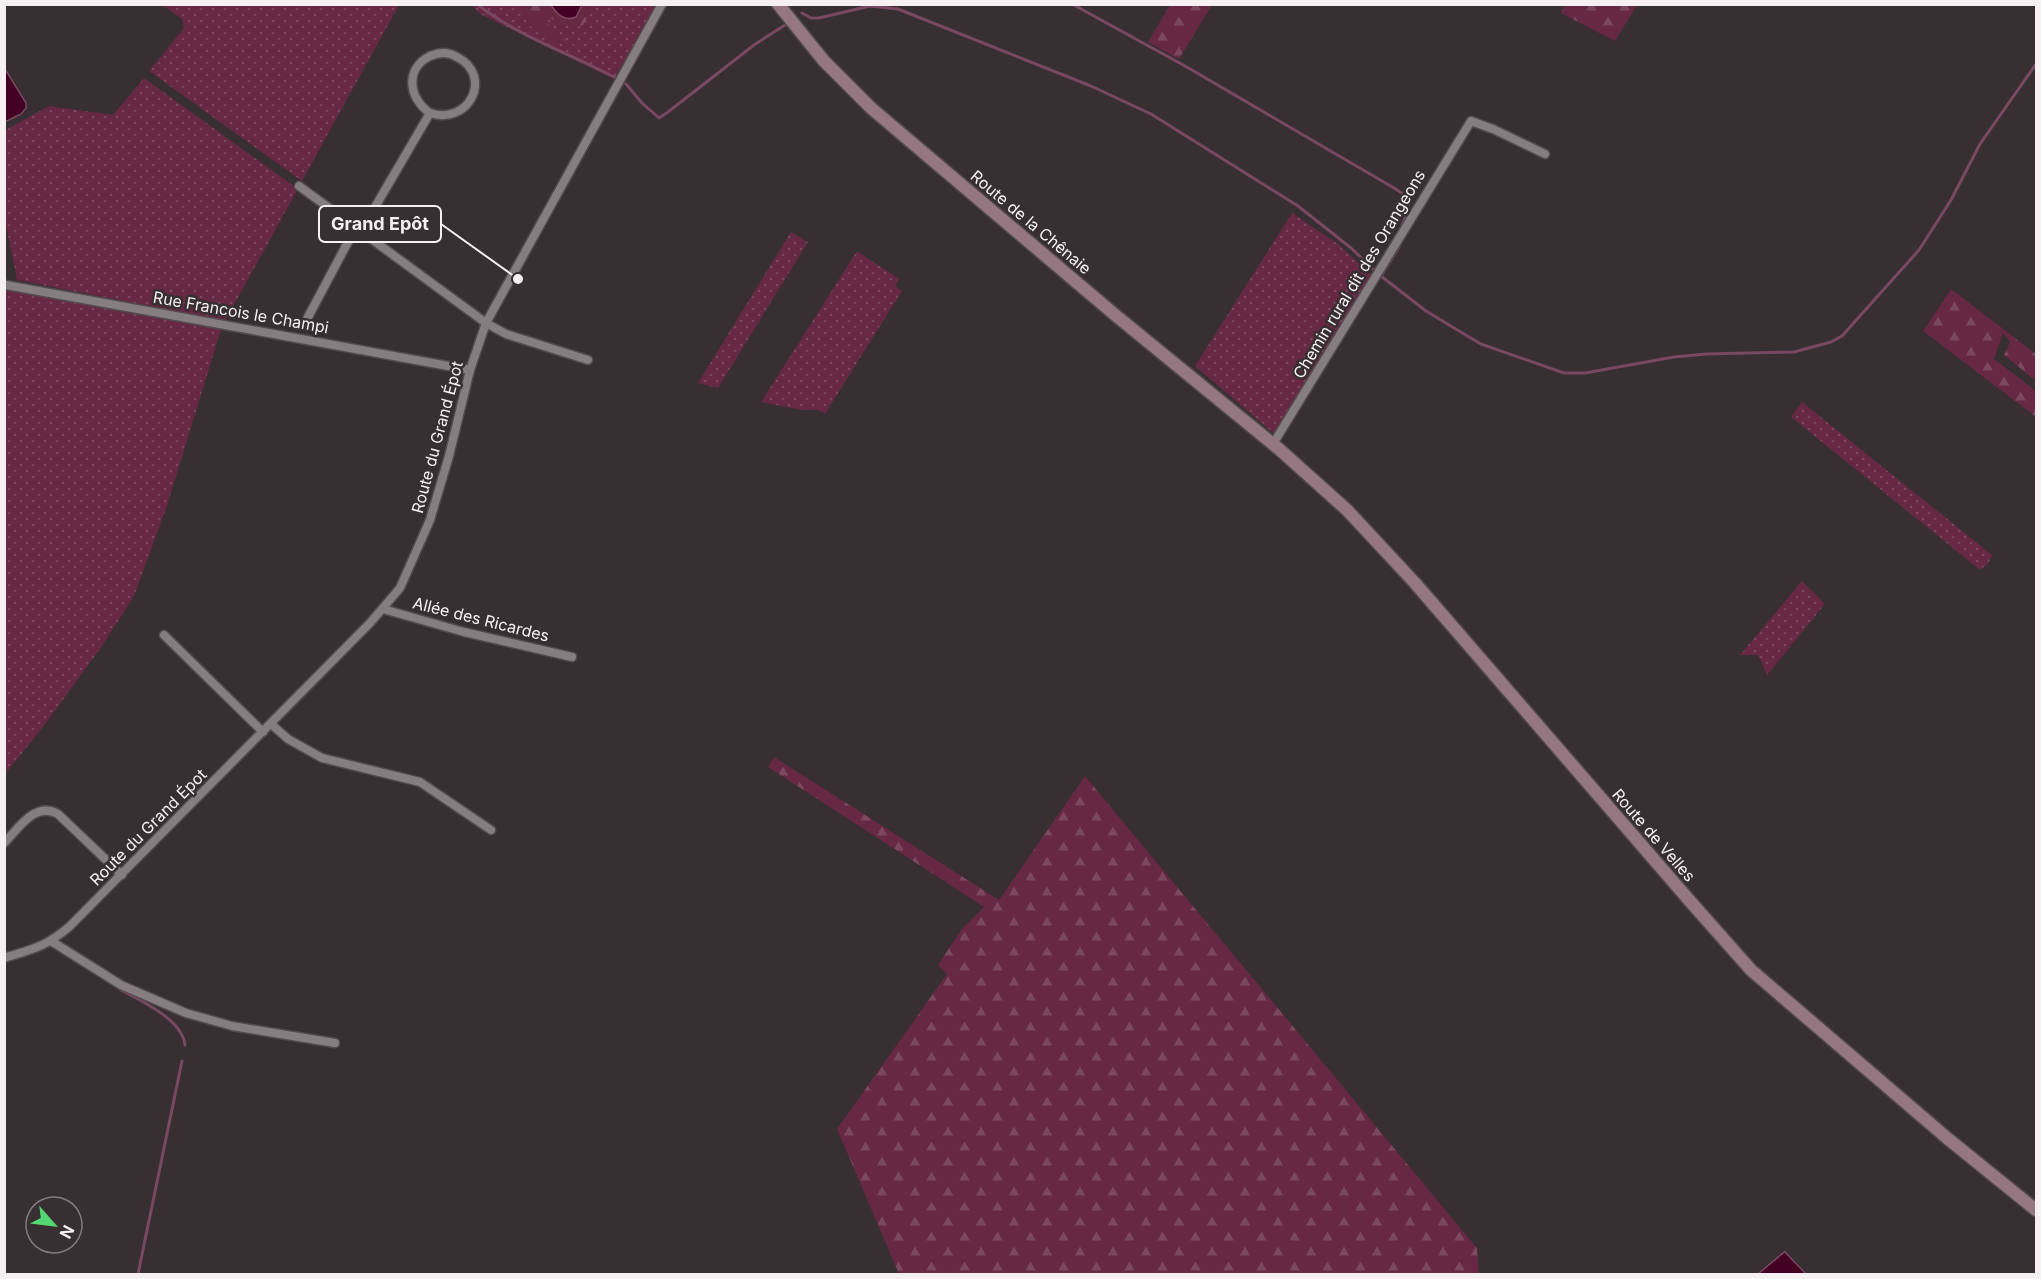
<svg xmlns="http://www.w3.org/2000/svg" width="2041" height="1279" font-family="Inter,sans-serif">
  <style>
    .grass { fill: url(#grass-dots) }
    .forest { fill: url(#forest-firs) }
    .water { fill: #440023; stroke: #794861; stroke-width: 1.5 }
    .lines { fill: none; stroke-linecap: round; stroke-linejoin: round }
    .stream { stroke: #794861; stroke-width: 3 }
    .street-casing { stroke: #524b4e; stroke-width: 11 }
    .secondary-casing { stroke: #524b4e; stroke-width: 15 }
    .street { stroke: #867d80; stroke-width: 8 }
    .secondary { stroke: #957782; stroke-width: 12 }
    .labels { text-anchor: middle; dominant-baseline: central; stroke-width: 5; stroke-linejoin: round; paint-order: stroke }
    .street-label { font-size: 16px; fill: #f6f0f2; stroke: #372f32 }
    .leader { fill: none; stroke: #f6f0f2; stroke-width: 2 }
    .callout-dot { fill: #f6f0f2; stroke: #372f32; stroke-width: 2 }
    .callout { fill: #372f32; stroke: #f6f0f2; stroke-width: 2 }
    .callout-label { font-size: 18px; text-anchor: middle; font-weight: bold; fill: #f6f0f2 }
  </style>
  <defs>
    <pattern id="grass-dots" width="8" height="8" patternUnits="userSpaceOnUse" patternTransform="scale(1.5)"><rect width="8" height="8" fill="#662842"/><path d="M2 2h.1M6 6h.1" fill="none" stroke="#7c485e" stroke-width="1.8" stroke-linecap="round"/></pattern>
    <pattern id="forest-firs" width="22" height="20" patternUnits="userSpaceOnUse" patternTransform="scale(1.5)"><rect width="22" height="20" fill="#662842"/><path d="M5 1l3.5 6h-7zM16 11l3.5 6h-7z" fill="#7c485e"/></pattern>
  </defs>
  <rect width="100%" height="100%" fill="#372f32"/>
  <g class="grass">
    <path d="M162 5 399 4V5L302 181 149 71 184 28 182 19Z"/>
    <path d="M472 5H656L614 79 480 14Z"/>
    <path d="M144 78 298 189 225 321 17 280 5 220 4 131 49 106 113 115Z"/>
    <path d="M1292 213 1338 244 1373 276 1276 432H1272L1195 366Z"/>
    <path d="M791 232 808 242 718 388 698 383Z"/>
    <path d="M857 251 899 279 895 286 902 291 825 414 819 410H801L761 402Z"/>
    <path d="M5 287 222 326 167 506 134 596 102 646 43 727 5 774Z"/>
    <path d="M1802 402 1992 555 1988 564 1980 570 1791 417Z"/>
    <path d="M1802 581 1825 604 1767 675 1758 655H1740Z"/>
  </g>
  <g class="forest">
    <path d="M517 5H551L562 17 569 19 580 10 582 5H594L582 27 570 25 546 17C549 36 563 35 575 47 562 46 539 36 530 26 525 20 522 11 517 5Z"/>
    <path d="M1170 5H1212L1179 59 1148 42Z"/>
    <path d="M1565 5V4L1637 5 1615 41 1561 13Z"/>
    <path d="M1951 289 2036 354V381L2004 355 2010 342 2003 333 1994 359 2036 391V417L1923 331Z"/>
    <path d="M774 757 999 900 1085 776 1477 1248 1479 1274H899L837 1129 947 974 938 965 961 930 984 907 768 767Z"/>
  </g>
  <g class="water">
    <path d="M551 5H582L576 17C564 22 557 14 551 5Z"/>
    <path d="M5 69 26 103V108L21 114 7 121 4 120Z"/>
    <path d="M1785 1252 1806 1274H1758L1783 1253Z"/>
  </g>
  <g class="lines">
    <g class="stream">
      <path d="M477 4C517 36 569 53 614 77"/>
      <path d="M1072 4 1185 66 1394 188 1403 194 1409 202 1407 214 1402 225"/>
      <path d="M802 13 811 18H819L870 6 898 9 1091 86 1151 114 1298 206 1351 248 1374 270"/>
      <path d="M626 84 642 103 659 118 668 112 754 45 785 25"/>
      <path d="M1399 247 1381 276 1426 311 1469 337 1481 344 1564 373H1585L1674 357 1706 354 1794 352 1831 342 1842 336 1919 250 1951 200 1980 144 2036 64"/>
      <path d="M121 990C141 1001 182 1019 185 1045"/>
      <path d="M138 1274 182 1061"/>
    </g>
    <defs>
      <g id="street">
        <path d="M299 186 486 323 506 334 588 360"/>
        <path d="M361 231 430 113C469 126 494 76 457 57 449 52 439 52 430 56 404 69 409 99 430 113"/>
        <path d="M6 285 470 370"/>
        <path d="M307 319 356 227"/>
        <path d="M1273 444 1471 121 1493 129 1545 154"/>
        <path d="M383 609 464 632 572 657"/>
        <path d="M164 635 263 732"/>
        <path d="M271 724 288 739 322 758 420 782 491 830"/>
        <path d="M4 843C19 828 35 801 58 814L122 875"/>
        <path d="M51 941 121 985 186 1013 232 1026 335 1043"/>
        <path d="M4 958C33 949 45 947 69 927L370 623 400 588 430 520 449 456 470 370 486 323 662 4"/>
      </g>
      <path id="secondary" d="M778 4 824 61 871 108 1114 314 1279 449 1347 510 1415 583 1689 900 1751 970 1947 1138 2036 1210"/>
    </defs>
    <use href="#street" class="street-casing"/>
    <use href="#secondary" class="secondary-casing"/>
    <use href="#street" class="street"/>
    <use href="#secondary" class="secondary"/>
  </g>
  <g class="labels">
    <g class="street-label">
      <text transform="translate(1031 222) rotate(40)">Route de la Chênaie</text>
      <text transform="translate(1359 274) rotate(-59)">Chemin rural dit des Orangeons</text>
      <text transform="translate(241 312) rotate(10)">Rue Francois le Champi</text>
      <text transform="translate(437 437) rotate(-75)">Route du Grand Épot</text>
      <text transform="translate(481 619) rotate(14)">Allée des Ricardes</text>
      <text transform="translate(148 827) rotate(-45)">Route du Grand Épot</text>
      <text transform="translate(1654 835) rotate(49)">Route de Velles</text>
    </g>
  </g>
  <path class="leader" d="M518 279L441 224"/>
  <circle class="callout-dot" cx="518" cy="279" r="6"/>
  <rect class="callout" x="319" y="206" width="122" height="36" rx="6"/>
  <g class="callout-label">
    <text x="380" y="230">Grand Epôt</text>
  </g>
  <rect width="2041" height="1279" fill="none" stroke="#f6f0f2" stroke-width="12"/>
  <g transform="translate(54 1225) rotate(118)"><circle r="28" fill="#372f32" stroke="#837c7f" stroke-width="1.5"/>
  <path d="M0-4.5L10 22L0 15L-10 22Z" fill="#54d672"/>
  <text y="-9" font-size="16" font-weight="bold" text-anchor="middle" fill="#f6f0f2">N</text>
  </g>
</svg>
